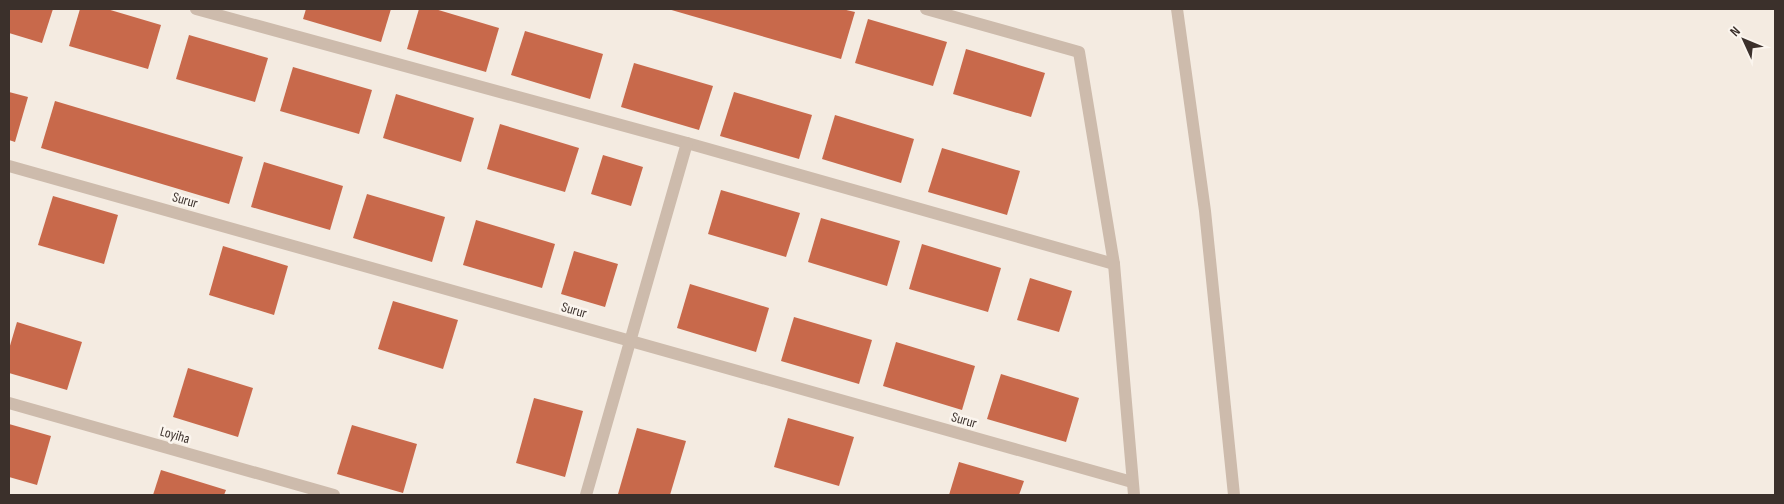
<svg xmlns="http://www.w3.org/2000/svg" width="1784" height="504" font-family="'Sofia Sans Condensed',sans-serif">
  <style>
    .building { fill: #c8694b }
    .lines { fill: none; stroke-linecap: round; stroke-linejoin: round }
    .street { stroke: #cdbbac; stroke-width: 12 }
    .labels { text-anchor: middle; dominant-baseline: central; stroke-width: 5; stroke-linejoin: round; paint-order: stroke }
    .street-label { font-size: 14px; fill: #3b302b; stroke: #fbf5ee }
  </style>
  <rect width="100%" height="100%" fill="#f4ebe1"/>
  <g class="building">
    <path d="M9 9H53L42 43 9 33Z"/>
    <path d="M80 9H107L161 25 148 69 69 46Z"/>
    <path d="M306 9H391L381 42 303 19Z"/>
    <path d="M419 9H435L499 28 486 72 407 49Z"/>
    <path d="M668 9H842L855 12 841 59Z"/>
    <path d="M868 19 947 42 933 86 855 63Z"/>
    <path d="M525 31 603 54 590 99 511 75Z"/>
    <path d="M189 35 268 58 255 102 176 79Z"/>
    <path d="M966 49 1045 73 1031 117 953 94Z"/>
    <path d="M634 63 713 86 699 130 621 107Z"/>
    <path d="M293 67 372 90 359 134 280 111Z"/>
    <path d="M9 92 28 97 15 142 9 140Z"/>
    <path d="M734 92 812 115 799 159 720 136Z"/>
    <path d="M396 94 474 118 461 162 383 138Z"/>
    <path d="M55 101 243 157 229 204 41 148Z"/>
    <path d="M835 115 914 139 901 183 822 159Z"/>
    <path d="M500 124 579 148 565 192 487 169Z"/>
    <path d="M942 148 1020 171 1007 215 928 192Z"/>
    <path d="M603 155 643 167 631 206 591 194Z"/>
    <path d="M264 162 343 186 330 230 251 207Z"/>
    <path d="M721 190 800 213 786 257 708 234Z"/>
    <path d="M367 194 445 217 432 262 353 238Z"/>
    <path d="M53 196 118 215 104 264 38 245Z"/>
    <path d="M821 218 900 241 887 286 808 262Z"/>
    <path d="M476 220 555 244 542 288 463 265Z"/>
    <path d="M922 244 1001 268 988 312 909 289Z"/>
    <path d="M223 246 288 266 274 315 209 295Z"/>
    <path d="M574 251 618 264 605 307 561 294Z"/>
    <path d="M1030 278 1072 291 1059 332 1017 320Z"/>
    <path d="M690 284 769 308 756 352 677 328Z"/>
    <path d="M393 301 458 320 443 369 378 349Z"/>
    <path d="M794 317 872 340 859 384 781 361Z"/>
    <path d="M17 322 82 342 67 390 9 373V349Z"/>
    <path d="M896 342 975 366 962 410 883 386Z"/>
    <path d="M188 368 253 388 238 437 173 417Z"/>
    <path d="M1001 374 1079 398 1066 442 987 419Z"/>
    <path d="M534 398 583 411 565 477 516 463Z"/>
    <path d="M788 418 854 437 839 486 774 467Z"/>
    <path d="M9 424 51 436 37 485 9 477Z"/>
    <path d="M352 425 417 444 403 493 337 474Z"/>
    <path d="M637 428 686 441 670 495 618 494Z"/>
    <path d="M959 462 1024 481 1019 495H949Z"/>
    <path d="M161 470 226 490 224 495H153Z"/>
  </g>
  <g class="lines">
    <g class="street">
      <path d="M196 9 687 143 1114 264"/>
      <path d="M926 9 1079 52 1114 264 1134 495"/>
      <path d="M1177 9 1205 211 1234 495"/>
      <path d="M9 166 1132 482"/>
      <path d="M9 403 334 495"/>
      <path d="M586 495 687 143"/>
    </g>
  </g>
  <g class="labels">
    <g class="street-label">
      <text transform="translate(185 200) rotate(16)">Surur</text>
      <text transform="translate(574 310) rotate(16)">Surur</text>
      <text transform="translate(964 420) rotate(16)">Surur</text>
      <text transform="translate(175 435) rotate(16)">Loyiha</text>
    </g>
  </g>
  <rect width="1784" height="504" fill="none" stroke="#3b302b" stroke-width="20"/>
  <g transform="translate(1744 40) rotate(314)" stroke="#fbf5ee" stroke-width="4" paint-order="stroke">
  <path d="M0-4L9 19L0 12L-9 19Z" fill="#3b302b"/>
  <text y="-8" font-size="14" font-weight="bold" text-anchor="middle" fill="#3b302b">N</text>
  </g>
</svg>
